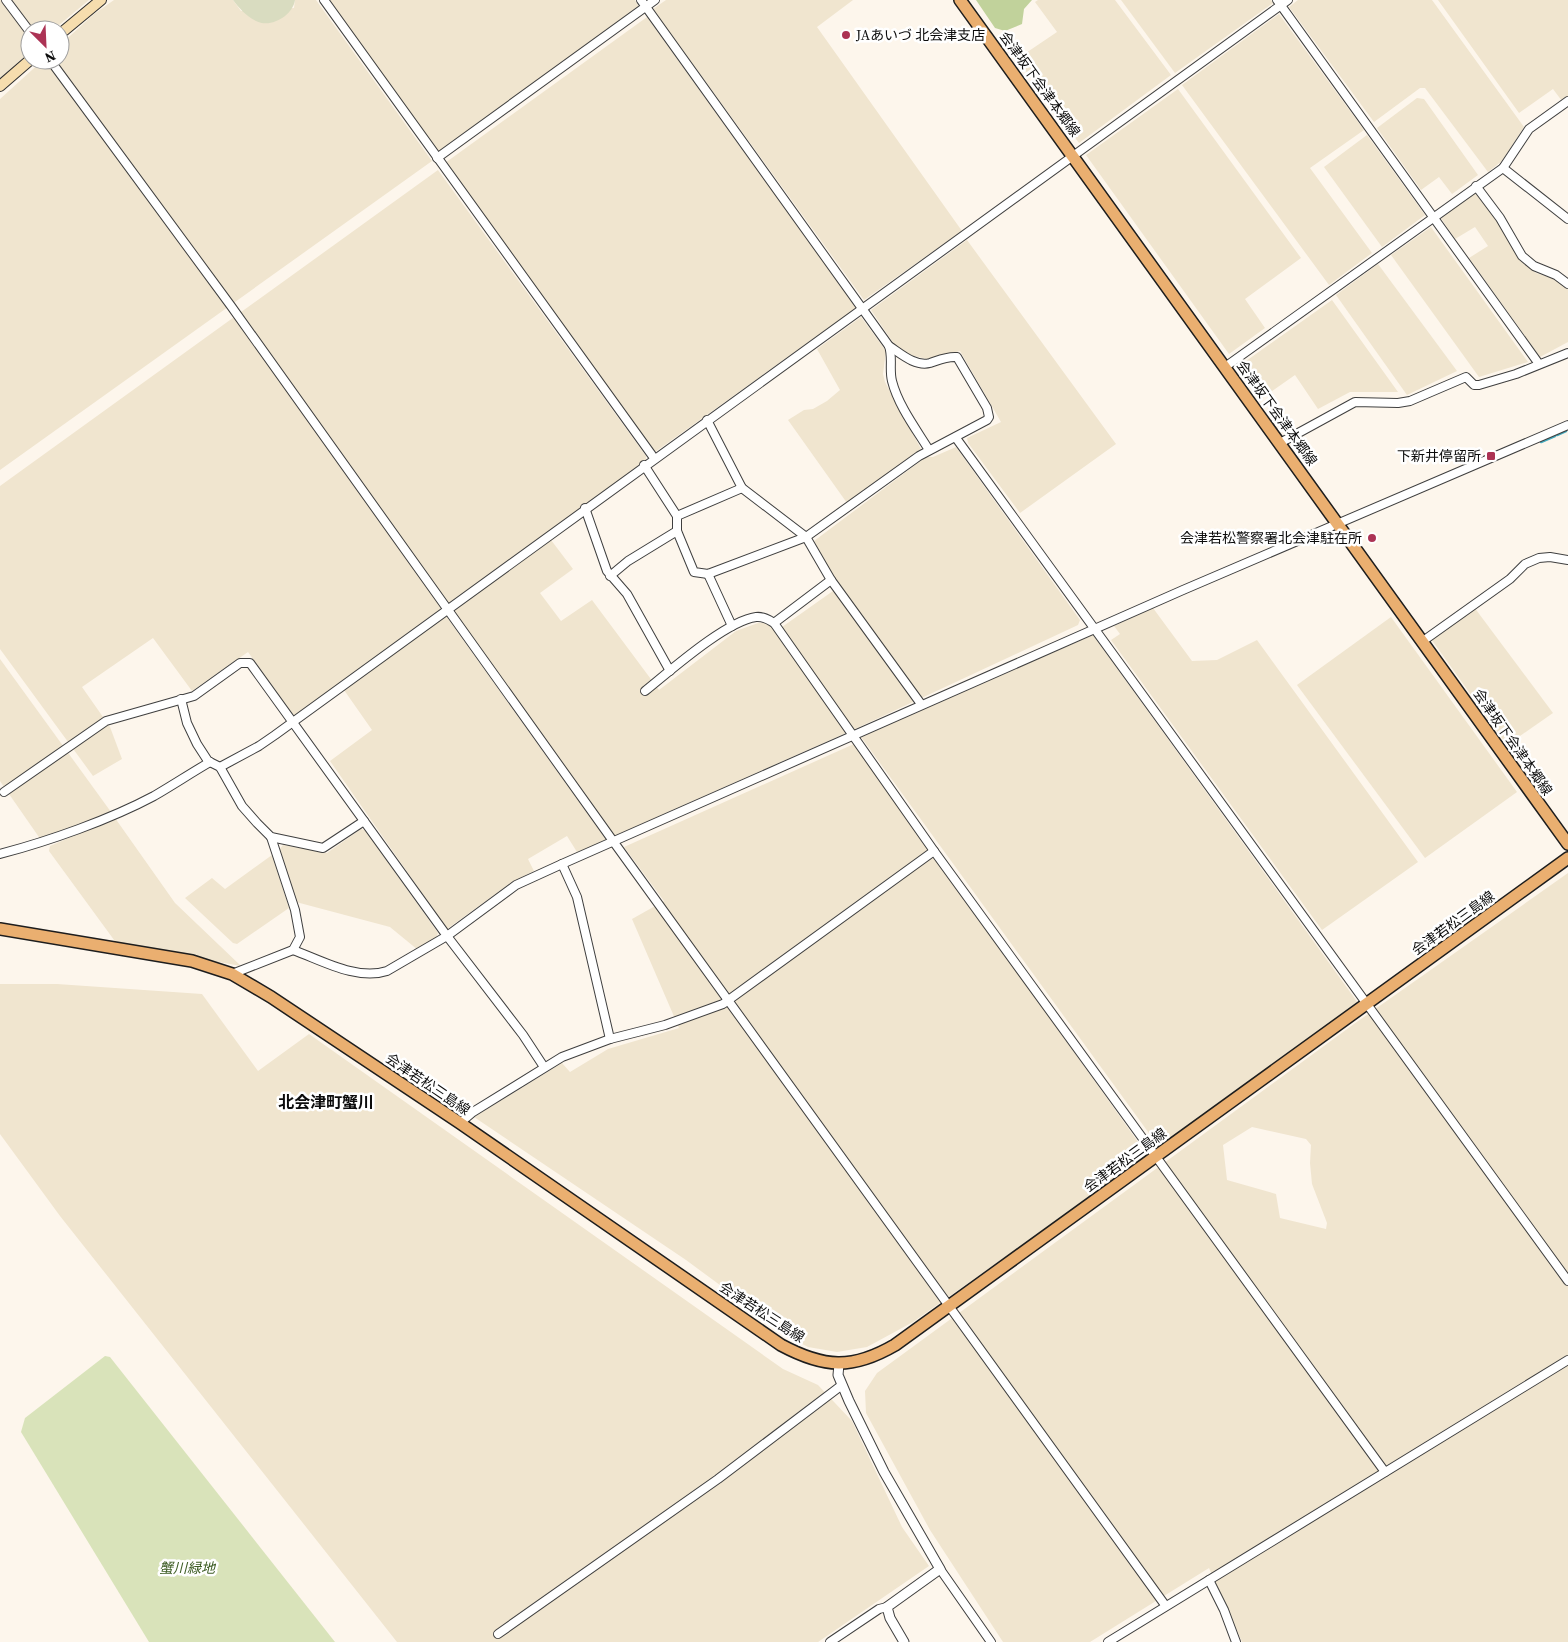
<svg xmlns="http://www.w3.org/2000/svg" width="1568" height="1642" font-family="'Source Serif 4','Noto Sans JP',serif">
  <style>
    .farmland { fill: #f0e5cf; fill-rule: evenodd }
    .green { fill: #d9e3ba }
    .forest { fill: #c1d29b }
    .cemetery { fill: #d9dcc0 }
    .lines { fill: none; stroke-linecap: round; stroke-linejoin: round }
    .stream { stroke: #45aabe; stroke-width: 2.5 }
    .minor-casing { stroke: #3f3f3f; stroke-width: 10 }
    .tertiary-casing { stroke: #3f3f3f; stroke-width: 11 }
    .secondary-casing { stroke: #2e2e2e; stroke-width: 12 }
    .primary-casing { stroke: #1d1d1d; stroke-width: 14 }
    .minor { stroke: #fff; stroke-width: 8 }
    .tertiary { stroke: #fff; stroke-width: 9 }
    .secondary { stroke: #f6ddae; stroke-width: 10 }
    .primary { stroke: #eaaf70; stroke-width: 11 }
    .poi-dot { fill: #ac3355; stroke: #fff; stroke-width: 2 }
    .labels { text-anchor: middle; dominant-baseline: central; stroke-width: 5; stroke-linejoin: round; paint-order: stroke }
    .poi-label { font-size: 14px; fill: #0c0c0c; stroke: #fff; text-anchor: end }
    .street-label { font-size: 14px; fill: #0c0c0c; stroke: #fff }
    .park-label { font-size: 14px; font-style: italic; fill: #3c5c23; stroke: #fff }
    .quarter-label { font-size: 16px; font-weight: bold; fill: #0c0c0c; stroke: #fff }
  </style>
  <rect width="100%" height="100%" fill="#fdf6ec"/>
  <g class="farmland">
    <path d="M0 0H89L53 30H30V52L0 78Z"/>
    <path d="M114 0H233L241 11 294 8 295 0H316L432 161 0 470V99L43 60H60V45L94 14Z"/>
    <path d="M327 0H635L638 5V9L438 152Z"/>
    <path d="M666 0H853L817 27 962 231 864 300 653 9Z"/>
    <path d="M1038 0H1115L1171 75 1079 143 1017 59 1057 32 1035 2Z"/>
    <path d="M1121 0H1271L1273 3 1175 73Z"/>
    <path d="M1298 0H1432L1524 127 1502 161 1488 172 1425 88H1420L1374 122 1289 7Z"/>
    <path d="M1438 0H1568V96L1562 101 1553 89 1519 113Z"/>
    <path d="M1279 14 1364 130 1310 168 1372 253 1329 285 1182 85Z"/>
    <path d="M647 17 856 308 655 452 445 163Z"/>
    <path d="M1178 89 1301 258 1245 299 1265 328 1229 354 1086 155Z"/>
    <path d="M1417 98 1424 99 1478 175 1452 194 1439 177 1421 190 1377 128Z"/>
    <path d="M1367 135 1425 215 1382 247 1324 167Z"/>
    <path d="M438 170 646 456V462L294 716 248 652 192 691 153 638 82 687 110 727 122 759 93 776 0 649V486Z"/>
    <path d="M1476 193 1505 231 1518 258 1536 273 1557 280 1568 289V342L1540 357 1469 258 1488 246 1475 227 1455 239 1441 218Z"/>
    <path d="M1431 227 1528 362 1479 377 1391 255Z"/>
    <path d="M967 240 1116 444 1020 513 968 443 967 438 1001 422 960 351 927 359 910 355 896 347 871 310Z"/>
    <path d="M1378 264 1457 371 1407 395 1336 295Z"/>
    <path d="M1332 300 1398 392H1350L1318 409 1295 375 1262 398 1239 366Z"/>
    <path d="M861 317 886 351 883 374 885 382 921 449 847 503 788 420 804 410 813 409 827 401 840 390 817 349Z"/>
    <path d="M956 447 1080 620 1078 625 855 729 614 836 452 612 551 540 573 569 540 593 561 621 592 600 659 690 736 631 758 623H767L775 632 840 586 828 569 814 541 926 457H933Z"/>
    <path d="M1474 607 1553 713 1507 745 1431 639Z"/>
    <path d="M1153 608 1192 661 1217 660 1257 640 1418 862 1322 930 1111 640 1120 634 1114 626Z"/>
    <path d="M446 616 607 841 577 852 567 836 528 859 534 871 512 882 447 929 330 761 372 730 344 690Z"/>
    <path d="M1391 617 1517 792 1425 858 1297 685Z"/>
    <path d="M1093 635 1358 1003 1159 1147 861 737Z"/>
    <path d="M0 659 111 812 41 840 0 781Z"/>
    <path d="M854 744 1021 973 1061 1034 1148 1156 913 1322 867 1347 837 1352 808 1347 793 1339 686 1260 474 1117 562 1063 570 1072 608 1049 679 1028 632 919 664 901 624 847Z"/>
    <path d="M115 818 175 903 241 966 117 944 49 851 50 846Z"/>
    <path d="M361 829 365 830 438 933 436 938 418 950 390 927 296 902 279 850 283 845 327 853Z"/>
    <path d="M272 855 289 908 237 944 233 943 185 898 212 878 225 889Z"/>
    <path d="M1568 873V1642H1242L1209 1568 1090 1642H1003L930 1530 866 1413 865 1391 877 1373 1354 1024ZM1252 1127 1306 1139 1311 1145 1310 1163 1312 1184 1327 1223 1326 1229 1280 1218 1276 1194 1227 1180 1223 1145Z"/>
    <path d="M0 984H57L202 994 258 1071 309 1034 783 1369 818 1385 852 1421 902 1527 929 1566 818 1642H397L60 1216 0 1134Z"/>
  </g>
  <path class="green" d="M105 1356 110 1357 335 1642H149L21 1432 25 1418Z"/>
  <path class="forest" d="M976 0H1032L1024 9 1022 24 1005 31 995 28Z"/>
  <path class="cemetery" d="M233 0H295C293 15 271 29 256 21 246 16 239 8 233 0Z"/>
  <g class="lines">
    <g class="stream">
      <path d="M1557 435 1566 431"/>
      <path d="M1541 442 1555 436"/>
    </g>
    <defs>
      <g id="minor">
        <path d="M6 0 30 32"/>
        <path d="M324 0 654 458"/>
        <path d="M641 0 889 346C893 358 889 369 892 381 898 405 916 429 929 450"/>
        <path d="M1277 0 1539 364"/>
        <path d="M50 60 231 306 613 841 1165 1605"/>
        <path d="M437 158 655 0"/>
        <path d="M1503 168 1568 219"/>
        <path d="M1476 186 1500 218 1522 256 1534 266 1556 275 1568 284"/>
        <path d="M1225 367 1503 168 1529 129 1568 101"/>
        <path d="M707 420 742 488 806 537 831 580 921 704"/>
        <path d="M956 438 1568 1281"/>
        <path d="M1280 443 1355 402 1398 403 1410 401 1466 377 1474 385H1479L1516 374 1568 353"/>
        <path d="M644 465 677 516"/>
        <path d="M742 488 677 516V531L694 572 708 574 806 537 919 456 987 420 989 417 987 408 957 357C947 356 939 360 930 363 915 367 900 353 889 346"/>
        <path d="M585 508 607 571 627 594 670 671"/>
        <path d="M708 574 732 626"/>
        <path d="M610 576 628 561 677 531"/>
        <path d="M774 623 831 580"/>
        <path d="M1423 641 1510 579 1525 564 1539 558 1550 557 1568 560"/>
        <path d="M645 691C670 671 726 621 756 617 763 616 769 620 774 623L934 851 1385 1472"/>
        <path d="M181 699 187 723 197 744 208 761 220 767 242 806 257 823 271 837 323 848 364 821"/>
        <path d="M220 767 259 746 275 735 1288 0"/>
        <path d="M4 792 106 721 194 696 240 663H250L447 936 523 1035 544 1067"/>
        <path d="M0 854C49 841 109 820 154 796 173 785 191 773 210 762"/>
        <path d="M562 864 577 897 610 1039"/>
        <path d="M293 950C321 960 357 981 387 971L447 936 516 885 562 864 1183 590 1568 425"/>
        <path d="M232 974 293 950 300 937 295 910 271 837"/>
        <path d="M460 1123 473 1112 562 1057 610 1039 665 1025 723 1004 934 851"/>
        <path d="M940 1569 991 1642"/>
        <path d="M1209 1580 1224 1610 1236 1642"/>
        <path d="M498 1634 718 1479 842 1385"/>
        <path d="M830 1642 879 1609 887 1607"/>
        <path d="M1108 1642 1568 1360"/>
      </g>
      <path id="tertiary" d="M839 1364 838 1375 849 1401 884 1472 940 1569 887 1607 890 1618 904 1642"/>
      <g id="secondary">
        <path d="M60 34 101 0"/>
        <path d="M0 86 30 60"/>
      </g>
      <g id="primary">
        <path d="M960 0 1568 844"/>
        <path d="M0 929 192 961 232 974 271 997 460 1123 781 1345C824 1368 852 1370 895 1345L1568 858"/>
      </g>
    </defs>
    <use href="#minor" class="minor-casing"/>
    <use href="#tertiary" class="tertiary-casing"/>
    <use href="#secondary" class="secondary-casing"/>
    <use href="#primary" class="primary-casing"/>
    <use href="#minor" class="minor"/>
    <use href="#tertiary" class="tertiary"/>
    <use href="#secondary" class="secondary"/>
    <use href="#primary" class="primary"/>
  </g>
  <g class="poi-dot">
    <circle cx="846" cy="35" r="5"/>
    <rect x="1486" y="451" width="10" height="10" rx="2.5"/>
    <circle cx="1372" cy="538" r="5"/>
  </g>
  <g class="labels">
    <g class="poi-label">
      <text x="856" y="35" text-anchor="start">JAあいづ 北会津支店</text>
      <text x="1481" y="456">下新井停留所</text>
      <text x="1362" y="538">会津若松警察署北会津駐在所</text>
    </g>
    <g class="street-label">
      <text transform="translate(1040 84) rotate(54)">会津坂下会津本郷線</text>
      <text transform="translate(1277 413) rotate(54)">会津坂下会津本郷線</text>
      <text transform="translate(1513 742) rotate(55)">会津坂下会津本郷線</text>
      <text transform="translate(1453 923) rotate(-36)">会津若松三島線</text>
      <text transform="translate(428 1084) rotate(34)">会津若松三島線</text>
      <text transform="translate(1125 1160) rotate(-36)">会津若松三島線</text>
      <text transform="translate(762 1312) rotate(33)">会津若松三島線</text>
    </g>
    <g class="park-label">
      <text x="187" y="1568">蟹川緑地</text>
    </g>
    <g class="quarter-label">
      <text x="326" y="1102">北会津町蟹川</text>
    </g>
  </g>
  <g transform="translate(45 45) rotate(156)"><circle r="24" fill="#ffffff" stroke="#9e9e9e"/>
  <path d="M0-4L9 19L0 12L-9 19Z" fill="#ac3355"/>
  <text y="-8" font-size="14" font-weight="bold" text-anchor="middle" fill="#0c0c0c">N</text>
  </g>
</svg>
